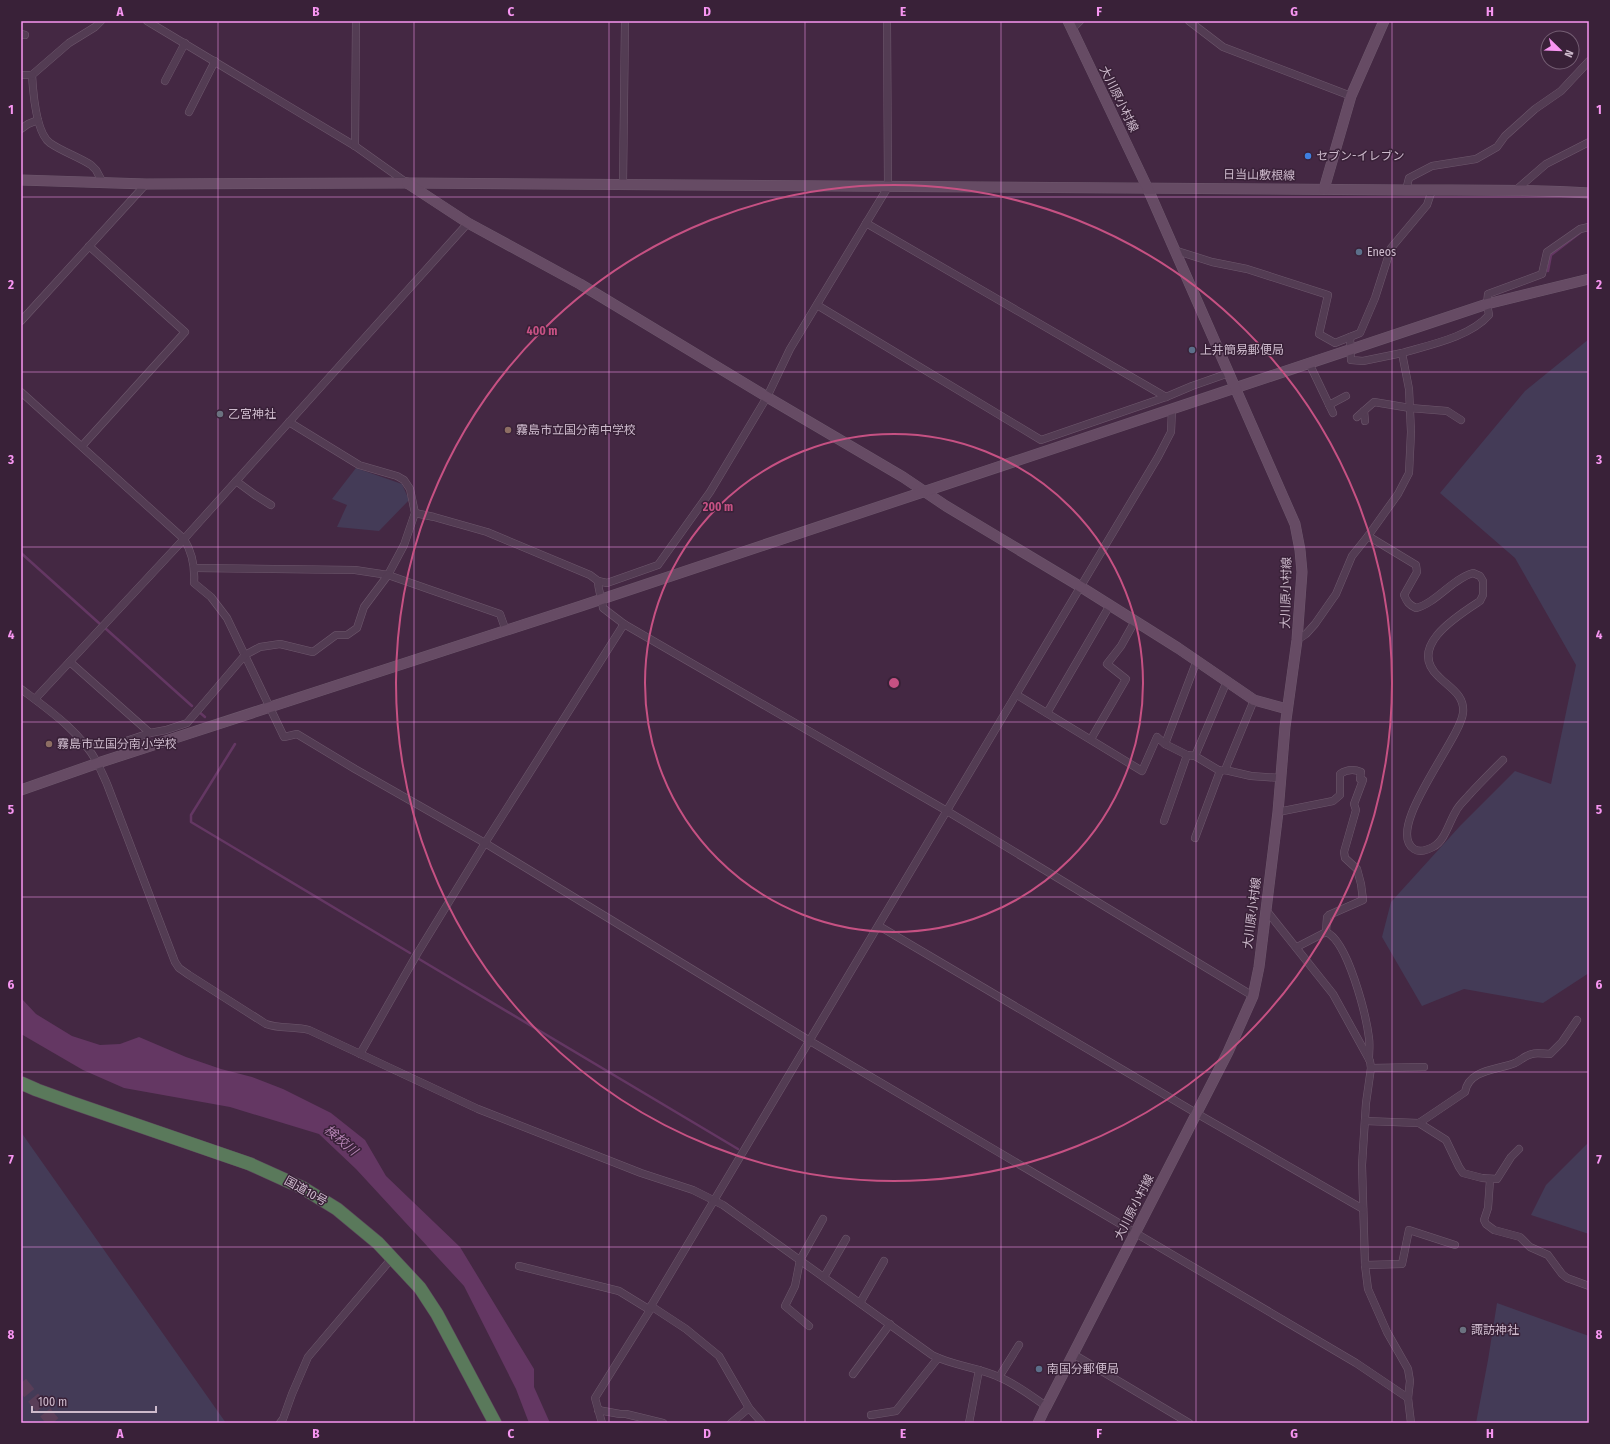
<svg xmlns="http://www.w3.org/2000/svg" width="1610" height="1444" font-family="'Fira Sans Condensed','Noto Sans JP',sans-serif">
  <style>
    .green { fill: #443b57 }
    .water { fill: #643763 }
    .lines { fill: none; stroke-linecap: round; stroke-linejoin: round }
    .stream { stroke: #643763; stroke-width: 2.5 }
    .highway-tunnel { stroke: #593e58; stroke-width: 13; stroke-dasharray: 13 6; stroke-linecap: butt }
    .street-casing { stroke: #6e586d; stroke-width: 8 }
    .secondary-casing { stroke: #6e586d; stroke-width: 11 }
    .highway-casing { stroke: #5b445a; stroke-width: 14 }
    .street { stroke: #533c53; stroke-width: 7 }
    .secondary { stroke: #664b64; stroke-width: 10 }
    .highway { stroke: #5a795b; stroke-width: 13 }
    .grid { fill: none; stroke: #f795f1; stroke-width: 1; stroke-opacity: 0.55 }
    .ring { fill: none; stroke: #c65183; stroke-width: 2 }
    .shop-dot { fill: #3f7fe0; stroke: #392138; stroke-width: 1.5 }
    .service-dot { fill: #5c6f8a; stroke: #392138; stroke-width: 1.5 }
    .worship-dot { fill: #6b7280; stroke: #392138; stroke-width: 1.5 }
    .education-dot { fill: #8d6e63; stroke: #392138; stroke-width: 1.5 }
    .labels { text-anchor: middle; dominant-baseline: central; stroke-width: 3; stroke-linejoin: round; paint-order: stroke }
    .street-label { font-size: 12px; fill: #cdbacc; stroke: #392138 }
    .poi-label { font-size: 12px; fill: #cdbacc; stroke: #392138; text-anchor: start }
    .water-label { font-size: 13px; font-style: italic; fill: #b382b2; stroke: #392138 }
    .centre { fill: #c65183; stroke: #392138; stroke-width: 2 }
    .ring-label { font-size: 12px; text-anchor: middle; font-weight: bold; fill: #c65183; stroke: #392138; stroke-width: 3; stroke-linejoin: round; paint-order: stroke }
    .neatline { fill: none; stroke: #f795f1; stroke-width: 1.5 }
    .grid-label { font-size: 13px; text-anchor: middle; font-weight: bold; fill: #f795f1 }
  </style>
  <rect width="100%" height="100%" fill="#442843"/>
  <g class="green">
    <path d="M1589 339V973L1543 1003 1464 989 1422 1006 1382 937 1391 902 1460 826 1515 771 1551 784 1576 665 1515 558 1440 493 1525 391Z"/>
    <path d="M356 468 402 484 409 500 379 531 337 527 347 505 332 499Z"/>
    <path d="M21 1132 30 1145 226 1423H21Z"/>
    <path d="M1589 1142V1234L1531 1215 1546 1185Z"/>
    <path d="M1497 1303 1589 1336V1423H1476L1488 1360Z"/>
  </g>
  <path class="water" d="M21 998 36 1014 72 1036 100 1045 120 1044 139 1037 186 1057 221 1069 252 1077 283 1089 331 1113 365 1140 386 1176 460 1247 534 1369V1387L550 1423H529L516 1389 464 1286 356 1169 319 1134 230 1107 124 1088 83 1070 21 1034Z"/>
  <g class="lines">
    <g class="stream">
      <path d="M1548 271 1551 255 1581 232"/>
      <path d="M21 553 100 624"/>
      <path d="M105 628 192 706"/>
      <path d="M198 711 205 717"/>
      <path d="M235 744 191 815V822L410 953"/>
      <path d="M419 959 738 1149"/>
    </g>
    <path class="highway-tunnel" d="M21 1383 54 1423"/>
    <defs>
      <g id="street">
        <path d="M101 21 95 27 69 43 32 75C33 92 36 133 50 143 63 152 79 157 91 165L96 170 103 183"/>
        <path d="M147 21 355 146 407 183"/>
        <path d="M1189 21 1223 47 1351 96"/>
        <path d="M1072 29 1080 21"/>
        <path d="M21 34 25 35"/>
        <path d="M21 75H32"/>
        <path d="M165 81 185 43"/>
        <path d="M189 112 215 61"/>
        <path d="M21 129 28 124 38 120"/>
        <path d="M355 146 356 21"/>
        <path d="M623 184 625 21"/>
        <path d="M1406 190 1409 178 1432 166 1476 159 1497 147 1505 136 1535 109 1561 91 1589 61"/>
        <path d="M1516 190 1546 164 1589 142"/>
        <path d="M866 223 1166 397"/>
        <path d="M1174 250 1212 262 1247 269 1328 295 1319 334 1335 343 1350 337 1351 360 1363 361 1402 353"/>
        <path d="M817 305 1041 440 1166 397 1192 386 1229 373"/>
        <path d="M21 321 146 184"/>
        <path d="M1350 337 1360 333 1375 298 1391 248 1427 205 1432 190"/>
        <path d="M1309 363 1333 413"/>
        <path d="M21 392 184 539C192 552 195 568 194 583L211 597 227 618 284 737 297 734 355 769 485 843 810 1041 1356 1363 1408 1398"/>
        <path d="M1329 405 1346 396"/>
        <path d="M1364 411 1365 421"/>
        <path d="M1357 417 1374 402 1410 408 1447 411 1461 420"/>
        <path d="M82 446 185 332 89 246"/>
        <path d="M236 481 255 495 271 505"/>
        <path d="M415 513 434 517 487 532 590 575 598 581 607 583 658 565 710 492 767 397 790 349 888 187 887 21"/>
        <path d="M1368 536 1416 565 1417 572 1404 595C1407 602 1409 605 1416 608 1436 603 1452 579 1473 573L1480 576 1483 581V595L1480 601C1457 616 1406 647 1439 677 1450 688 1465 695 1463 713 1460 740 1384 829 1414 849 1420 853 1427 850 1433 847 1445 841 1449 822 1456 811 1459 805 1465 800 1469 795 1480 783 1491 772 1503 760"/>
        <path d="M195 568 355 570 388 575 404 545 415 513 410 489 404 480 397 476 359 465 289 422"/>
        <path d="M598 581C598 590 602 598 603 608L624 624 947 811 1253 996"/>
        <path d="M1297 640 1306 634 1315 624 1336 594 1352 556 1368 536 1398 494 1409 473 1411 432 1409 389 1402 353C1429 345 1470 337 1489 315L1487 304 1488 294 1542 274 1547 252 1580 229 1589 227"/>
        <path d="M1197 660 1165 744 1187 755 1195 756 1220 771 1225 770 1251 776 1281 778"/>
        <path d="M70 662 150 733"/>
        <path d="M21 689C49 710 81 732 98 764 101 771 104 777 107 784L175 962 179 968 189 975 266 1024C279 1029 295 1026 309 1030L478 1109 641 1173 693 1190 723 1205 932 1355C953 1366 978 1367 999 1377 1016 1384 1031 1396 1046 1406"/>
        <path d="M1017 695 1142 771 1157 737 1165 744"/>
        <path d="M35 699 184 539 468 223"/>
        <path d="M1047 713 1110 605"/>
        <path d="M1091 739 1126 679 1107 664 1121 646 1135 621"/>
        <path d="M86 746 123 742 150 733 166 730 187 723 245 655 260 647 280 644 313 652 336 635H347L357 628 364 607 388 575 500 614 506 631"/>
        <path d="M1195 756 1227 681"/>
        <path d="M1225 770 1254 700"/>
        <path d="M1278 812 1333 801 1340 795V774C1346 770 1354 769 1361 772L1360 779 1363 780 1354 804 1356 810 1344 852 1345 858 1357 869 1361 884 1363 900 1329 915 1327 917 1326 932"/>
        <path d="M1164 821 1187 755"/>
        <path d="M1195 838 1220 771"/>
        <path d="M1266 910 1333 994 1370 1061 1371 1068 1366 1103 1362 1165 1365 1265 1368 1289 1387 1332 1408 1369 1410 1381 1408 1398 1411 1423"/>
        <path d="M879 926 1196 1113 1363 1209"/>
        <path d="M1297 947 1326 932C1348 941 1366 1015 1369 1038 1370 1045 1369 1052 1369 1059"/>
        <path d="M360 1054 417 954 485 843 624 624"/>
        <path d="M1371 1068 1424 1067"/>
        <path d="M1365 1121 1419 1123 1465 1092C1469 1069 1498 1070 1515 1063 1521 1060 1526 1055 1532 1054 1537 1052 1544 1054 1550 1054L1562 1042 1577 1020"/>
        <path d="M1419 1123 1446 1140 1459 1167 1463 1173 1482 1178 1497 1179 1511 1157 1519 1149"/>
        <path d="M1490 1180 1488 1208 1484 1220 1486 1224 1494 1230 1520 1237 1530 1247 1548 1255 1562 1274 1567 1278 1589 1286"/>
        <path d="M1365 1265 1402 1264 1409 1230 1455 1245"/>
        <path d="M519 1266 619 1291 650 1310"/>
        <path d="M824 1277 846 1239"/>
        <path d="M860 1303 884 1261"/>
        <path d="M809 1326 785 1306 795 1286 800 1260 823 1219"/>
        <path d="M1073 1354 1189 1423"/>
        <path d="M853 1374 890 1324"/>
        <path d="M999 1377 1019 1345"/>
        <path d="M598 1410 620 1414H626L663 1423"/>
        <path d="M871 1415 896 1411 938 1358"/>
        <path d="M280 1423 283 1419 292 1394 308 1357 392 1258"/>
        <path d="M602 1423 595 1398 650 1310 651 1306"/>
        <path d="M731 1423 749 1408"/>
        <path d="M762 1423 749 1408 719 1356 686 1329 651 1306 1158 457 1171 432 1172 409"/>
        <path d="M969 1423 979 1370"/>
      </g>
      <g id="secondary">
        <path d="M21 180 146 184 407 183 1406 190C1467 190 1528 189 1589 193"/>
        <path d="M407 183 468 223 580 284 767 397 903 477 946 506 1081 587 1178 648 1254 700 1287 709"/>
        <path d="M1324 189 1351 96 1384 21"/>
        <path d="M21 790 98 763 581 606 1487 304 1589 279"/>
        <path d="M1046 1407 1228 1052 1253 996 1259 967 1278 812 1285 727 1297 640 1302 572 1300 550 1295 524 1147 187 1068 21"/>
        <path d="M1038 1423 1046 1406"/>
      </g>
      <path id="highway" d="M21 1083 37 1090 73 1103 250 1164 303 1188 337 1209 378 1243 420 1288 437 1314 495 1423"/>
    </defs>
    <use href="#street" class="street-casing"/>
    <use href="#secondary" class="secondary-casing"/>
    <use href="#highway" class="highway-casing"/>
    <use href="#street" class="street"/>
    <use href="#secondary" class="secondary"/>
    <use href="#highway" class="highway"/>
  </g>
  <path class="grid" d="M218 21V1423M414 21V1423M609 21V1423M805 21V1423M1001 21V1423M1196 21V1423M1392 21V1423M21 197H1589M21 372H1589M21 547H1589M21 722H1589M21 897H1589M21 1072H1589M21 1247H1589"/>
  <g class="ring">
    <circle cx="894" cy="683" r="249"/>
    <circle cx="894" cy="683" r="498"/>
  </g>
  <circle class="shop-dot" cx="1308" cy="156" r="4"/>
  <g class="service-dot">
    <circle cx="1359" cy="252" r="4"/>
    <circle cx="1192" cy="350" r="4"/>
    <circle cx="1039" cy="1369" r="4"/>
  </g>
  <g class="worship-dot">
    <circle cx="220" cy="414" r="4"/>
    <circle cx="1463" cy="1330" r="4"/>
  </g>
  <g class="education-dot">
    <circle cx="508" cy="430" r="4"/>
    <circle cx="49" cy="744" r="4"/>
  </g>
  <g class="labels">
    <g class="street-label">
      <text transform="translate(1119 99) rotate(64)">大川原小村線</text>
      <text transform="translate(1259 175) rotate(1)">日当山敷根線</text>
      <text transform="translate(1286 593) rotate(-89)">大川原小村線</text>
      <text transform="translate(1252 913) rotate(-83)">大川原小村線</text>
      <text transform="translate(306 1191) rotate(29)">国道10号</text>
      <text transform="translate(1134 1207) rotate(-63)">大川原小村線</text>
    </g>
    <g class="poi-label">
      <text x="1316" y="156">セブン-イレブン</text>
      <text x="1367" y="252">Eneos</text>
      <text x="1200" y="350">上井簡易郵便局</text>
      <text x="228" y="414">乙宮神社</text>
      <text x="516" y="430">霧島市立国分南中学校</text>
      <text x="57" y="744">霧島市立国分南小学校</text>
      <text x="1471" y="1330">諏訪神社</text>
      <text x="1047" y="1369">南国分郵便局</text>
    </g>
    <g class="water-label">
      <text transform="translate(341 1140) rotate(40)">検校川</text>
    </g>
  </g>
  <circle cx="894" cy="683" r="6" class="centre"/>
  <g class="ring-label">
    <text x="542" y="335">400 m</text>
    <text x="718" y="511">200 m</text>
  </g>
  <rect width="1610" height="1444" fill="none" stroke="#392138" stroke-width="44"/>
  <g transform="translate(1560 50) rotate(113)"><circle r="19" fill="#392138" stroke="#745e73"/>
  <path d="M0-3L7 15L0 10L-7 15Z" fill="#f795f1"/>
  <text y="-6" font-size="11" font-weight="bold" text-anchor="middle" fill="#cdbacc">N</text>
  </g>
  <path d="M32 1406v6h124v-6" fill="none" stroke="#cdbacc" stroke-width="2"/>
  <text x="38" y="1406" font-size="12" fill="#cdbacc" stroke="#392138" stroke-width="3" paint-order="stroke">100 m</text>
  <rect x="22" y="22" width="1566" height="1400" class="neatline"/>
  <g class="grid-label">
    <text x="120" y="16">A</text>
    <text x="316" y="16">B</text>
    <text x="511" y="16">C</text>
    <text x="707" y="16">D</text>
    <text x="903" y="16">E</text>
    <text x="1099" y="16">F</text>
    <text x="1294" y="16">G</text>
    <text x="1490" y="16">H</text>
    <text x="11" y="114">1</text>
    <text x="1599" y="114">1</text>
    <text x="11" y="289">2</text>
    <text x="1599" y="289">2</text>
    <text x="11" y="464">3</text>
    <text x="1599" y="464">3</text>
    <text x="11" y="639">4</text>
    <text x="1599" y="639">4</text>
    <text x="11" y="814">5</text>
    <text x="1599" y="814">5</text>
    <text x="11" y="989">6</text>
    <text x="1599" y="989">6</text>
    <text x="11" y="1164">7</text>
    <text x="1599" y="1164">7</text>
    <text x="11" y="1339">8</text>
    <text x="1599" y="1339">8</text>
    <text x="120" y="1438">A</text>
    <text x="316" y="1438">B</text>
    <text x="511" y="1438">C</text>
    <text x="707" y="1438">D</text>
    <text x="903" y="1438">E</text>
    <text x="1099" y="1438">F</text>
    <text x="1294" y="1438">G</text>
    <text x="1490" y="1438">H</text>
  </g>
</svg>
